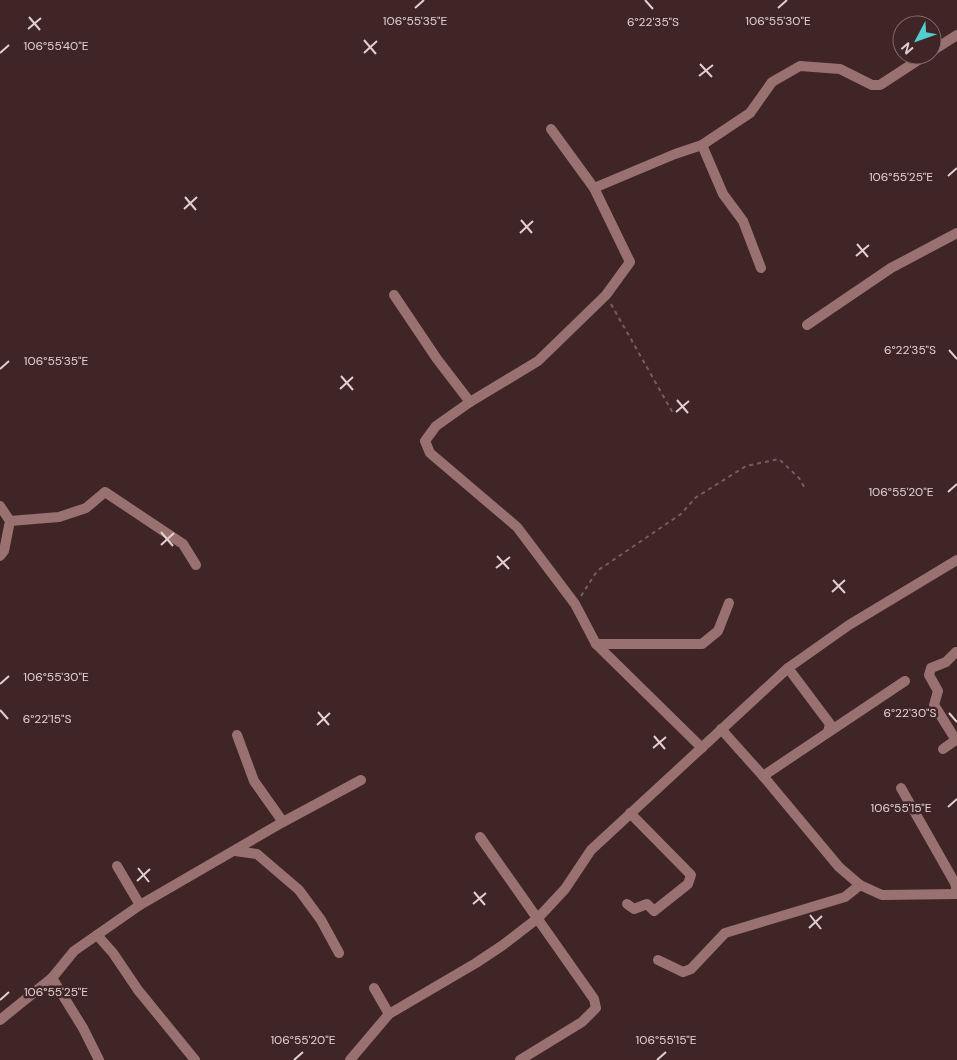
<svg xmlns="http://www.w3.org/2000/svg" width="957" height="1060" font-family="'DM Sans',sans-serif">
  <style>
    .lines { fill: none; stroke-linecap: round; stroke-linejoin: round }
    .path { stroke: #765e5f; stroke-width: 2; stroke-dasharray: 4 4; stroke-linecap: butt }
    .street { stroke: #9a7171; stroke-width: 10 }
    .ticks { fill: none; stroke: #e2d0d0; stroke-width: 2 }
    .ticks-label { font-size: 12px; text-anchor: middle; fill: #e2d0d0; stroke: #3f2526; stroke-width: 5; stroke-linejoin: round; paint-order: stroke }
  </style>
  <rect width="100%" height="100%" fill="#3f2526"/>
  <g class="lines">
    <g class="path">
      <path d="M611 304 674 415"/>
      <path d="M581 596 597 571 681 514 695 498 746 466 779 459 799 478 806 490"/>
    </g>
    <g class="street">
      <path d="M932 51 957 35"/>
      <path d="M551 129 594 188 630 262 606 295 538 361 470 402 436 426 425 441 430 453 517 527 575 604 596 644 702 748"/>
      <path d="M702 145 723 194 743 221 761 268"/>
      <path d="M594 188 675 154 702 145 750 113 772 82 800 66 840 69 872 85H880L926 55"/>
      <path d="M394 295 437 359 470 402"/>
      <path d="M807 325 891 268 957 233"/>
      <path d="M0 506 10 521 4 551 0 556"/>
      <path d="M10 521 59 517 86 508 105 492 183 544 196 565"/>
      <path d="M596 644H702L718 631 729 603"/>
      <path d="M788 668 830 724 828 732"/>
      <path d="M721 729 763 776 839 867 860 885 882 895 957 894"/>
      <path d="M237 735 254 781 283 822"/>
      <path d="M956 740 934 705 938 691 929 675 931 668 946 662 956 652"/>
      <path d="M943 749 957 739"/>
      <path d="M763 776 905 681"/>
      <path d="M901 788 955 883 957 892"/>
      <path d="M480 837 594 999 596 1008 582 1022 520 1060"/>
      <path d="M235 851 257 854 299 890 321 920 339 953"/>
      <path d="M117 866 140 905"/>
      <path d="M627 904 634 909 647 904 654 911 688 884 691 875 630 813"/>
      <path d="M97 935 113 953 138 990 195 1060"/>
      <path d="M658 960 683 972 691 969 725 933 845 897 860 885"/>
      <path d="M52 978 83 1028 99 1060"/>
      <path d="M374 988 389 1014"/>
      <path d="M0 1020 52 978 74 951 140 905 283 822 361 780"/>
      <path d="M350 1060 389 1014 476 963 503 945 538 918 565 889 591 850 788 668 849 625 957 560"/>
    </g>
  </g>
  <path class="ticks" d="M645 0 653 9M415 8 424 0M778 8 787 0M29 17 40 30M28 29 41 18M364 40 376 54M0 53 9 45M364 53 377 41M700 64 712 77M699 76 713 65M948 176 957 168M185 197 196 210M184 209 197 197M521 220 532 233M520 233 533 221M857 244 868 257M856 256 869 245M949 350 957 359M0 369 9 361M341 376 353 390M340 389 353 377M677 400 688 413M676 412 689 401M948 492 957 484M161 532 173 546M161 545 174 533M497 556 509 569M496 568 510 557M833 580 845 593M832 592 845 580M0 684 9 676M0 710 8 719M318 712 329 725M949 713 957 722M317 725 330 713M654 736 665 749M653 748 666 737M948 807 957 799M138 868 149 882M137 881 150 869M474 892 485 905M473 904 486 893M810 915 821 929M809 928 822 916M0 1000 9 992M294 1060 303 1052M657 1060 666 1052"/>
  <g class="ticks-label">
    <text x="415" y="25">106°55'35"E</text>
    <text x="778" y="25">106°55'30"E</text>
    <text x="653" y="26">6°22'35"S</text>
    <text x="56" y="50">106°55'40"E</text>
    <text x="901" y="181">106°55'25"E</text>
    <text x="910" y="354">6°22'35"S</text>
    <text x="56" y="365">106°55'35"E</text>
    <text x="901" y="496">106°55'20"E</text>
    <text x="56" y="681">106°55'30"E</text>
    <text x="910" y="717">6°22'30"S</text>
    <text x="47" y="723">6°22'15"S</text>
    <text x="901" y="812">106°55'15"E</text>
    <text x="56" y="996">106°55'25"E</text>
    <text x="303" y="1044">106°55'20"E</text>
    <text x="666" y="1044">106°55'15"E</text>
  </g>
  <g transform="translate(917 40) rotate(229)"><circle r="24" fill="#3f2526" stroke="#80696a"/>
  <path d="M0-4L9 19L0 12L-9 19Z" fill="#52cdd0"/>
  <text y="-8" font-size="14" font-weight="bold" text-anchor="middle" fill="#e2d0d0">N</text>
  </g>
</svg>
